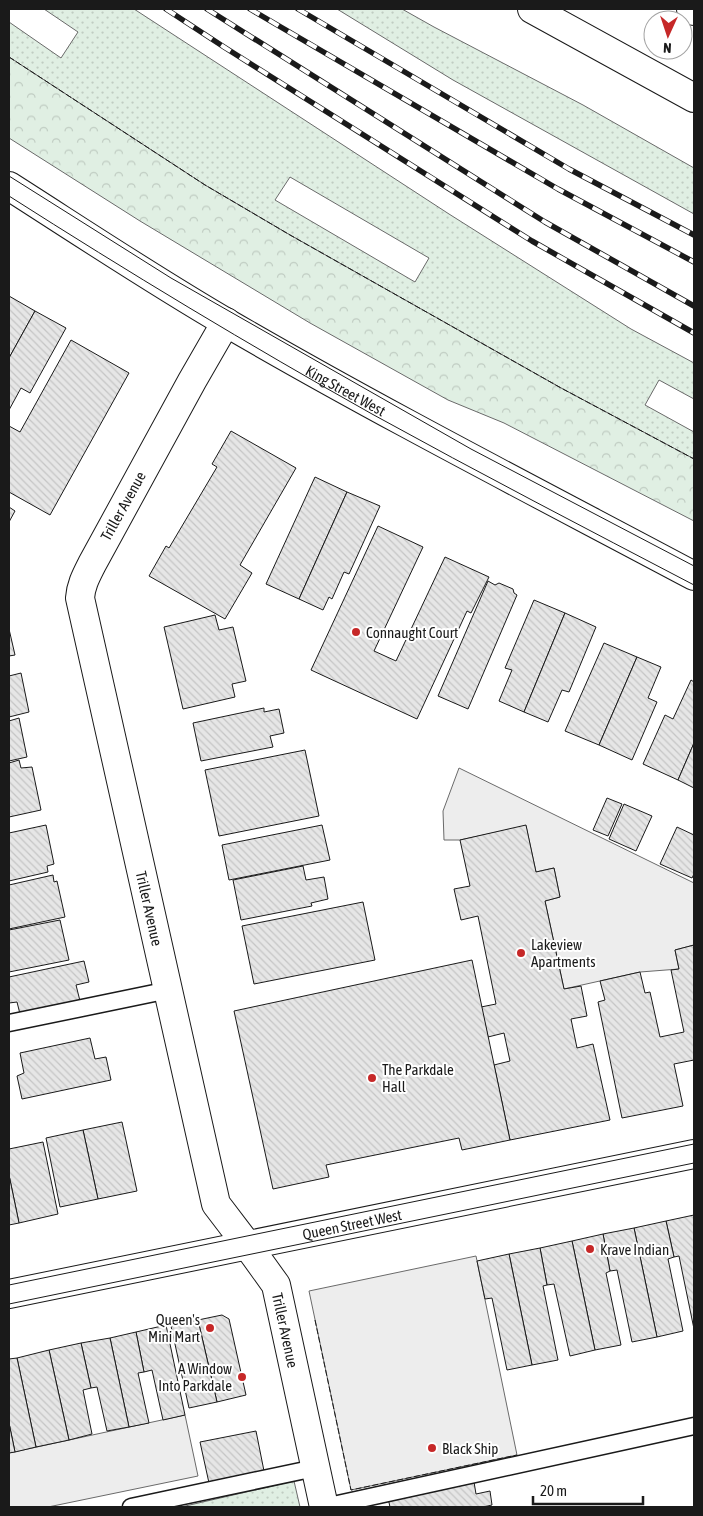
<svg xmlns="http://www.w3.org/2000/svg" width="703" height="1516" font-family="'Asap Condensed',sans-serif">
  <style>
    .grass { fill: url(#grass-dots); stroke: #6a6a6a; fill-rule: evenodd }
    .park { fill: url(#park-crowns); stroke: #6a6a6a }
    .parking { fill: #ededed; stroke: #6a6a6a }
    .building { fill: url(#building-back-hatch); stroke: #1a1a1a }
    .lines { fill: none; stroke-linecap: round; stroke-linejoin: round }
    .lane-casing { stroke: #1a1a1a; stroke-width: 19 }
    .street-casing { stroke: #1a1a1a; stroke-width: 30 }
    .secondary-casing { stroke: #1a1a1a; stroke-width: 30 }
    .highway-casing { stroke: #1a1a1a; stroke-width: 30 }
    .lane { stroke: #fff; stroke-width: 16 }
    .street { stroke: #fff; stroke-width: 28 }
    .secondary { stroke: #fff; stroke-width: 28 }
    .highway { stroke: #fff; stroke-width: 28 }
    .tram { stroke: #1a1a1a; stroke-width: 1 }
    .rail-casing { stroke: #1a1a1a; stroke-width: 5.5 }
    .rail { stroke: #fff; stroke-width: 4; stroke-dasharray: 11; stroke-linecap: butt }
    .fence { stroke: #1a1a1a; stroke-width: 1; stroke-dasharray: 6 2.5; stroke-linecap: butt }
    .wall { stroke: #1a1a1a; stroke-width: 2.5 }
    .poi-dot { fill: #c62828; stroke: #fff; stroke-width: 2 }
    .labels { text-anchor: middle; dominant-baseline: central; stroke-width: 4; stroke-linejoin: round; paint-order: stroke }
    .street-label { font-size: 15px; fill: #1a1a1a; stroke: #fff }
    .poi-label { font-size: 15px; fill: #1a1a1a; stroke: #fff; text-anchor: start }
  </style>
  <defs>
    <pattern id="grass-dots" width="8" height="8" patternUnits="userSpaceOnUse" patternTransform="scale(1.25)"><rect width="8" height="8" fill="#e0efe3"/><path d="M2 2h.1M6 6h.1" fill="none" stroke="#c0ccc2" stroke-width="1.8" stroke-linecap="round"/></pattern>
    <pattern id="park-crowns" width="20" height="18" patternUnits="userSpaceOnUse" patternTransform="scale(1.25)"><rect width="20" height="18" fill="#e0efe3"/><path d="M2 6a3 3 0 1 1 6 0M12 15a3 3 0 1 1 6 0" fill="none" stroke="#c0ccc2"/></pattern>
    <pattern id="building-back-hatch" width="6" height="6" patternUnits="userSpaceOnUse" patternTransform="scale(1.25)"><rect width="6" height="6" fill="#e6e6e6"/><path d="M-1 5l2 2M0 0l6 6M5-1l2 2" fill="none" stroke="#c5c5c5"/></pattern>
  </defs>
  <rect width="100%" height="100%" fill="#fff"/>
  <g class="grass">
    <path d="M44 9H134L449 214 631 329 694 363V399L659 380 645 405 694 432V459L561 388 290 235 205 185 9 57V22L61 58 78 32ZM290 177 429 258 415 282 275 200Z"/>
    <path d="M337 9H402L434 27 583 105 694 168V214L453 80Z"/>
    <path d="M294 1481 300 1507H181Z"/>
  </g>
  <path class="park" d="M9 57 205 185 290 235 561 388 694 459V521L504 423 448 400 310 323 140 221 9 138Z"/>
  <g class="parking">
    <path d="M459 768 694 883V945L675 950 679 969 640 972 564 989 545 901 560 897 554 868 536 872 526 826 460 840H444L443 811Z"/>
    <path d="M476 1256 517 1455 351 1490 309 1291Z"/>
    <path d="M185 1415 198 1476 48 1507H9V1453Z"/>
  </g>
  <g class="building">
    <path d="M9 296 35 311 9 358Z"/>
    <path d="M35 311 66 328 30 393 21 388 9 410V358Z"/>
    <path d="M71 340 129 373 50 515 9 492V426L20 432Z"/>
    <path d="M231 431 296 468 240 565 252 573 225 619 149 576 166 546 169 548 217 467 212 464Z"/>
    <path d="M315 477 347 492 299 599 266 584Z"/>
    <path d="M347 492 380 506 349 574 344 572 332 599 329 597 323 610 299 599Z"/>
    <path d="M9 507 15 511 9 522Z"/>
    <path d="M378 526 423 547 374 651 396 661 445 557 489 577 471 613 467 611 417 719 311 670Z"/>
    <path d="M488 581 495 585 499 583 513 589 514 593 517 595 468 709 438 696Z"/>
    <path d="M534 600 565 613 524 712 499 701 512 670 505 668Z"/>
    <path d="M565 613 596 627 569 692 562 690 548 722 524 712Z"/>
    <path d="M215 615 219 630 233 627 246 681 232 684 235 697 183 709 164 627Z"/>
    <path d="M9 629 15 655 9 656Z"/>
    <path d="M604 643 637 657 599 745 565 731Z"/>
    <path d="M637 657 661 667 648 698 657 702 632 760 599 745Z"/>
    <path d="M21 673 29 712 9 717V676Z"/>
    <path d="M691 680 694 682V743L678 780 643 764 665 715 673 719Z"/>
    <path d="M264 708V712L279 709 284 733 270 736 273 747 201 761 193 723Z"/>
    <path d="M19 718 27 757 9 761V721Z"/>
    <path d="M694 743V788L678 780Z"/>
    <path d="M305 750 319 816 219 836 205 770Z"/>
    <path d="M19 760 21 768 32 767 41 810 9 817V763Z"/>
    <path d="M607 798 622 804 608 836 593 830Z"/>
    <path d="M624 804 652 816 636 851 609 839Z"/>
    <path d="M46 825 54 864 47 866 48 872 9 881V833Z"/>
    <path d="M322 825 330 860 229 880 222 845Z"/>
    <path d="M526 825 536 872 554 868 560 897 545 901 564 989 581 986 587 1016 571 1019 577 1048 593 1044 610 1120 510 1140 494 1065 510 1061 504 1033 488 1037 481 1007 496 1004 478 916 461 920 454 889 470 886 460 840Z"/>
    <path d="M677 827 694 835V874L692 878 660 864Z"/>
    <path d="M303 866 306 880 324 877 328 899 311 903 312 906 241 920 233 880Z"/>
    <path d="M53 875 54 882 57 881 65 917 9 929V885Z"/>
    <path d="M363 902 375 960 254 984 242 926Z"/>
    <path d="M60 920 69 960 9 972V930Z"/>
    <path d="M694 945V1060L674 1064 683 1106 622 1118 598 1002 605 1000 600 981 640 972 645 993 650 992 660 1037 684 1032 671 970 679 969 675 950Z"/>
    <path d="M472 960 510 1140 462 1150 459 1138 326 1165 329 1177 273 1189 234 1011Z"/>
    <path d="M84 961 89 982 76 985 80 1001 20 1014 17 1002 9 1003V977Z"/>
    <path d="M90 1038 95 1059 106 1057 111 1080 22 1099 17 1076 24 1073 20 1053Z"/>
    <path d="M122 1122 137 1191 98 1199 83 1130Z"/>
    <path d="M83 1130 98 1199 60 1207 46 1138Z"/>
    <path d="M43 1142 58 1214 19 1223 9 1175V1149Z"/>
    <path d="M9 1175 19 1223 9 1225Z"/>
    <path d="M694 1215V1329L679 1256 674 1257 666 1221Z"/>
    <path d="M666 1221 674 1257 668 1259 683 1331 657 1337 634 1228Z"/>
    <path d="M634 1228 657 1337 632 1342 617 1270 610 1271 603 1234Z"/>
    <path d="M603 1234 610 1271 606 1273 621 1345 595 1350 572 1241Z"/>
    <path d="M572 1241 595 1350 570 1356 554 1284 547 1285 540 1248Z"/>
    <path d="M540 1248 547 1285 543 1286 558 1360 532 1365 509 1254Z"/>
    <path d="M509 1254 532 1365 507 1370 492 1298 485 1299 477 1261Z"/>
    <path d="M222 1315 229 1319 246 1395 217 1402 198 1320Z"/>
    <path d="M198 1320 217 1402 189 1408 171 1326Z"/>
    <path d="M166 1325 185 1415 163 1420 152 1370 144 1372 136 1332Z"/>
    <path d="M136 1332 144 1372 138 1373 149 1423 129 1427 110 1338Z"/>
    <path d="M110 1338 129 1427 107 1431 97 1387 91 1388 81 1343Z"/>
    <path d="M81 1343 91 1388 83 1390 92 1434 69 1440 49 1350Z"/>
    <path d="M49 1350 69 1440 36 1447 17 1358Z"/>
    <path d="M17 1358 36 1447 15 1452 9 1423V1359Z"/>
    <path d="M9 1423 15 1452 9 1453Z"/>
    <path d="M256 1431 264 1471 209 1483 200 1442Z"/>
    <path d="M474 1482 476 1494 490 1491 492 1505 483 1507H390L388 1498Z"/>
  </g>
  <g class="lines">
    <defs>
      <g id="lane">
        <path d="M9 1023 169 990"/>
        <path d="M131 1507 315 1468"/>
        <path d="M324 1507 694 1426"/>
      </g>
      <g id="street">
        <path id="s1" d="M226 322 192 381 92 564C86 576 81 585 80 598L216 1204 248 1246 276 1285 324 1507"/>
      </g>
      <g id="secondary">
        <path id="s2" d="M9 186C81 232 153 280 227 323 380 412 538 493 694 576"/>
        <path id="s3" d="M9 1294 694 1154"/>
      </g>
      <g id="highway">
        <path d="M532 9 694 98"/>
        <path d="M691 9 694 11"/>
      </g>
    </defs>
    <use href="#lane" class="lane-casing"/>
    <use href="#street" class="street-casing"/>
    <use href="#secondary" class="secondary-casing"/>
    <use href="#highway" class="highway-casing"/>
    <use href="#lane" class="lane"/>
    <use href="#street" class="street"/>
    <use href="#secondary" class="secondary"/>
    <use href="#highway" class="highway"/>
    <g class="tram">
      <path d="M9 176 171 278 471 449 694 566"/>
      <path d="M9 196C128 272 249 345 372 414 479 473 587 529 694 585"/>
      <path d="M9 1285 694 1144"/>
      <path d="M9 1304 694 1163"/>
    </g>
    <defs>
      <g id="rail">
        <path d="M166 9 224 47 532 241 694 333"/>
        <path d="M207 9 545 222 694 306"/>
        <path d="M250 9 558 189 694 262"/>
        <path d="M298 9 569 169 694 235"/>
      </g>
    </defs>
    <use href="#rail" class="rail-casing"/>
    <use href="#rail" class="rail"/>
    <g class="fence">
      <path d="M9 57 205 185 290 235 561 388 694 459"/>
      <path d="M315 1320 351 1490 517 1455"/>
    </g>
    <path class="wall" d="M180 1507H181"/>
  </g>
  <g class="poi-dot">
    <circle cx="356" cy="632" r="5"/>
    <circle cx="521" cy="953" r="5"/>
    <circle cx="372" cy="1078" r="5"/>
    <circle cx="590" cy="1249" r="5"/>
    <circle cx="210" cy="1328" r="5"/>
    <circle cx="242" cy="1377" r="5"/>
    <circle cx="432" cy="1448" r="5"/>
  </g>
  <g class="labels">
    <g class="street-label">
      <text stroke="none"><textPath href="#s2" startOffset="394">King Street West</textPath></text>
      <text transform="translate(123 506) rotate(-61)">Triller Avenue</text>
      <text stroke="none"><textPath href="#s1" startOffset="631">Triller Avenue</textPath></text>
      <text stroke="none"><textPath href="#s3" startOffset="350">Queen Street West</textPath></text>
      <text stroke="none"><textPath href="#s1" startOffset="1081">Triller Avenue</textPath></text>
    </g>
    <g class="poi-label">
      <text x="366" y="632">Connaught Court</text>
      <text x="531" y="944">Lakeview<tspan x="531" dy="17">Apartments</tspan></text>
      <text x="382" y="1069">The Parkdale<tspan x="382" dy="17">Hall</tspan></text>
      <text x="600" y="1249">Krave Indian</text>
      <text x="200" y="1319" text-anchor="end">Queen's<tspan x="200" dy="17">Mini Mart</tspan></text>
      <text x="232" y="1368" text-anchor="end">A Window<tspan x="232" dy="17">Into Parkdale</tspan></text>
      <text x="442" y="1448">Black Ship</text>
    </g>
  </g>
  <rect width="703" height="1516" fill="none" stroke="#1a1a1a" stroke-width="20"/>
  <g transform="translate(668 35) rotate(183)"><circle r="24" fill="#ffffff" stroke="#a3a3a3"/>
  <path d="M0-4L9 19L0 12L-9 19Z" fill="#c62828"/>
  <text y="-8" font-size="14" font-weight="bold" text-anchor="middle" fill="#1a1a1a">N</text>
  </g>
  <path d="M533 1496v8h110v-8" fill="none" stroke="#1a1a1a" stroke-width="2.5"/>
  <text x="540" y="1496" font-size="15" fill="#1a1a1a" stroke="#ffffff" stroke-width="4" paint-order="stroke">20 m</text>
</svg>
